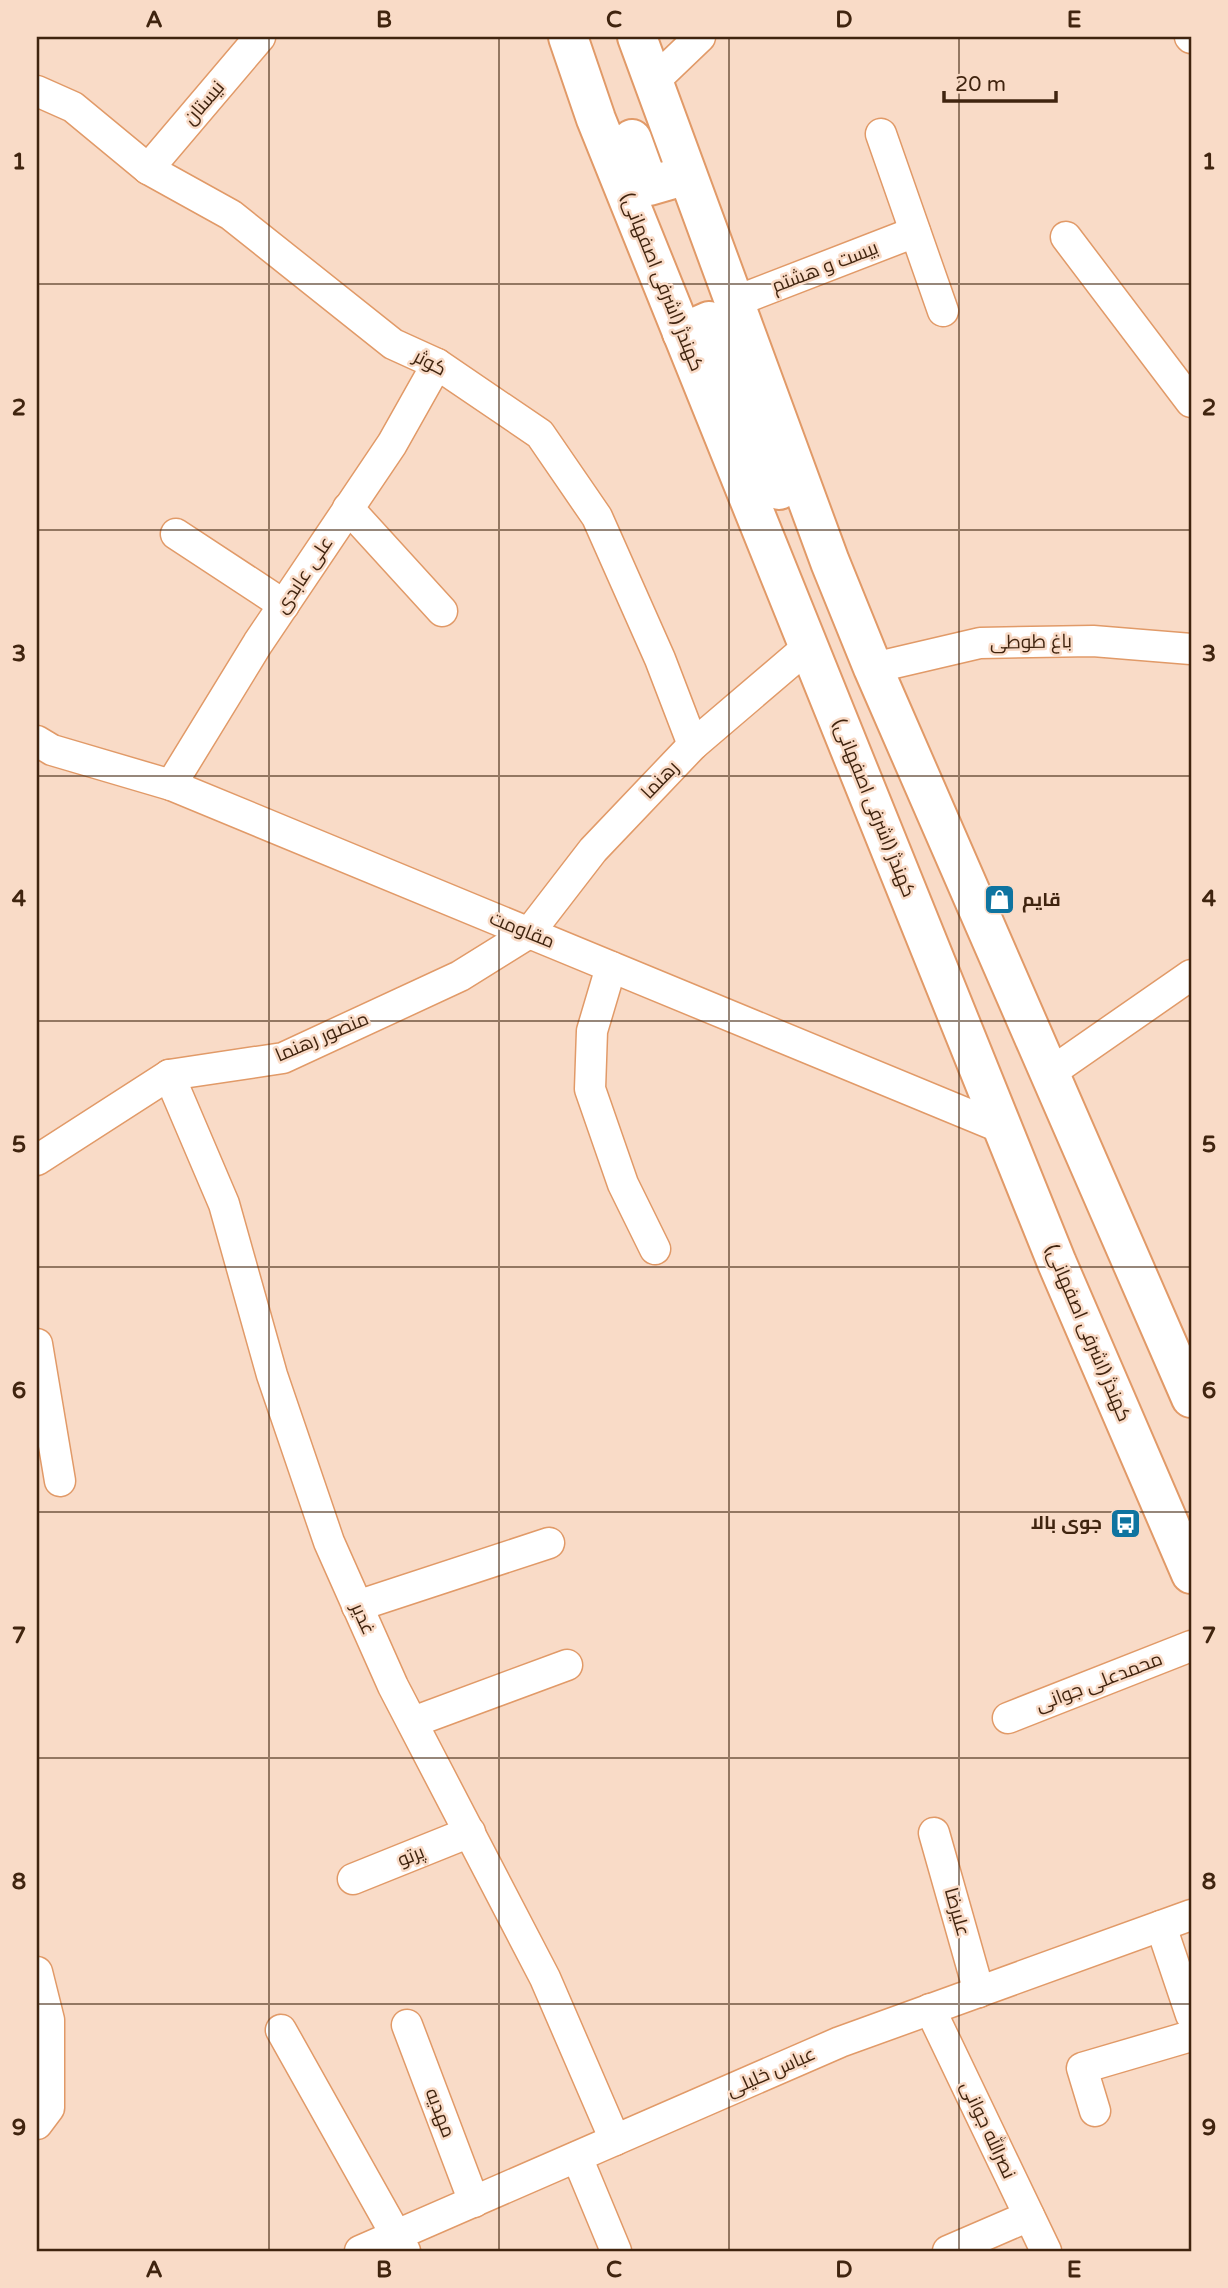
<svg xmlns="http://www.w3.org/2000/svg" width="1228" height="2288" font-family="'Varela Round',Cairo,sans-serif">
  <style>
    .lines { fill: none; stroke-linecap: round; stroke-linejoin: round }
    .minor-casing { stroke: #e19a68; stroke-width: 33 }
    .primary-casing { stroke: #e19a68; stroke-width: 42 }
    .minor { stroke: #fff; stroke-width: 30 }
    .primary { stroke: #fff; stroke-width: 38 }
    .grid { fill: none; stroke: #40240f; stroke-width: 2; stroke-opacity: 0.55 }
    .labels { text-anchor: middle; dominant-baseline: central; stroke-width: 5; stroke-linejoin: round; paint-order: stroke }
    .street-label { font-size: 19px; fill: #40240f; stroke: #f9dbc7 }
    .poi-label { font-size: 19px; font-weight: bold; fill: #40240f; stroke: #f9dbc7; text-anchor: start }
    .neatline { fill: none; stroke: #40240f; stroke-width: 2.5 }
    .grid-label { font-size: 23px; text-anchor: middle; font-weight: bold; fill: #40240f }
  </style>
  <rect width="100%" height="100%" fill="#f9dbc7"/>
  <g class="lines">
    <defs>
      <g id="minor">
        <path d="M1190 37 1191 38"/>
        <path d="M653 82 700 37"/>
        <path d="M37 91 73 107 148 169 231 215 393 344 437 364 540 434 597 517 660 659 693 745"/>
        <path d="M881 134 943 311"/>
        <path d="M148 169 260 37"/>
        <path d="M1066 237 1191 402"/>
        <path d="M734 302 915 232"/>
        <path d="M348 508 442 611"/>
        <path d="M176 534 284 605"/>
        <path d="M873 668 980 643 1093 641 1191 649"/>
        <path d="M37 741 52 750 171 785 1004 1129"/>
        <path d="M171 785 258 643 392 444 437 364"/>
        <path d="M611 967 592 1031 590 1089 623 1184 655 1249"/>
        <path d="M1050 1073 1191 975"/>
        <path d="M169 1075 224 1204 272 1375 329 1542 393 1686 545 1978 615 2140"/>
        <path d="M37 1160 169 1075 283 1058 460 976 529 933 593 850 693 745 809 646"/>
        <path d="M37 1344 60 1481"/>
        <path d="M357 1606 549 1543"/>
        <path d="M1008 1718 1191 1646"/>
        <path d="M413 1722 567 1665"/>
        <path d="M934 1833 979 1992"/>
        <path d="M353 1879 470 1832"/>
        <path d="M1161 1926 1191 2015"/>
        <path d="M37 1972 49 2020V2108L37 2124"/>
        <path d="M930 2009 1046 2251"/>
        <path d="M407 2025 474 2202"/>
        <path d="M281 2030 405 2251"/>
        <path d="M1095 2111 1082 2068 1191 2036"/>
        <path d="M577 2157 616 2251"/>
        <path d="M360 2251 840 2042 1191 1915"/>
        <path d="M948 2251 1029 2216"/>
      </g>
      <g id="primary">
        <path d="M568 37 596 119 1057 1263 1191 1574"/>
        <path d="M637 37 830 562 873 668 1191 1398"/>
        <path d="M632 139 649 186 687 175"/>
        <path d="M682 333 709 321 779 490"/>
      </g>
    </defs>
    <use href="#minor" class="minor-casing"/>
    <use href="#primary" class="primary-casing"/>
    <use href="#minor" class="minor"/>
    <use href="#primary" class="primary"/>
  </g>
  <path class="grid" d="M269 37V2251M499 37V2251M729 37V2251M959 37V2251M37 284H1191M37 530H1191M37 776H1191M37 1021H1191M37 1267H1191M37 1512H1191M37 1758H1191M37 2004H1191"/>
  <defs>
    <symbol id="shop-square" viewBox="-11 -11 22 22"><rect x="-9" y="-9" width="18" height="18" rx="4" fill="#0f74a0" stroke="#f9dbc7"/><path d="M-5-2.5h2.3a2.7 3.5 0 0 1 5.4 0H5L5.5 6h-11ZM-1.5-2.5h3a1.5 2.3 0 0 0-3 0Z" fill="#fff"/></symbol>
    <symbol id="bus-square" viewBox="-11 -11 22 22"><rect x="-9" y="-9" width="18" height="18" rx="4" fill="#0f74a0" stroke="#f9dbc7"/><path d="M-5-6H5V4H4V6H2V4H-2V6H-4V4H-5ZM-3.5-4V0h7V-4ZM-3.5 1.2v1.5H-2V1.2ZM2 1.2v1.5H3.5V1.2Z" fill="#fff"/></symbol>
  </defs>
  <g fill-rule="evenodd">
    <use href="#shop-square" x="982" y="882" width="35" height="35"/>
    <use href="#bus-square" x="1108" y="1506" width="35" height="35"/>
  </g>
  <g class="labels">
    <g class="street-label">
      <text transform="translate(204 103) rotate(-49)">نیستان</text>
      <text transform="translate(825 267) rotate(-21)">بیست و هشتم</text>
      <text transform="translate(662 282) rotate(68)">کهندژ (اشرفی اصفهانی)</text>
      <text transform="translate(430 363) rotate(28)">کوثر</text>
      <text transform="translate(304 575) rotate(-56)">علی عابدی</text>
      <text transform="translate(1031 642) rotate(-1)">باغ طوطی</text>
      <text transform="translate(660 780) rotate(-46)">رهنما</text>
      <text transform="translate(874 808) rotate(68)">کهندژ (اشرفی اصفهانی)</text>
      <text transform="translate(522 930) rotate(22)">مقاومت</text>
      <text transform="translate(322 1037) rotate(-23)">منصور رهنما</text>
      <text transform="translate(1088 1333) rotate(67)">کهندژ (اشرفی اصفهانی)</text>
      <text transform="translate(363 1619) rotate(66)">غدیر</text>
      <text transform="translate(1099 1682) rotate(-21)">محمدعلی جوانی</text>
      <text transform="translate(411 1856) rotate(-22)">پرتو</text>
      <text transform="translate(957 1912) rotate(74)">علیرضا</text>
      <text transform="translate(771 2072) rotate(-24)">عباس خلیلی</text>
      <text transform="translate(440 2113) rotate(69)">مهدیه</text>
      <text transform="translate(988 2130) rotate(65)">نصرالله جوانی</text>
    </g>
    <g class="poi-label">
      <text x="1022" y="900">قایم</text>
      <text x="1102" y="1523" text-anchor="end">جوی بالا</text>
    </g>
  </g>
  <rect width="1228" height="2288" fill="none" stroke="#f9dbc7" stroke-width="77"/>
  <path d="M944 91v10h112v-10" fill="none" stroke="#40240f" stroke-width="3.5"/>
  <text x="955" y="91" font-size="21" fill="#40240f" stroke="#f9dbc7" stroke-width="5" paint-order="stroke">20 m</text>
  <rect x="38" y="38" width="1152" height="2212" class="neatline"/>
  <g class="grid-label">
    <text x="154" y="27">A</text>
    <text x="384" y="27">B</text>
    <text x="614" y="27">C</text>
    <text x="844" y="27">D</text>
    <text x="1074" y="27">E</text>
    <text x="19" y="169">1</text>
    <text x="1209" y="169">1</text>
    <text x="19" y="415">2</text>
    <text x="1209" y="415">2</text>
    <text x="19" y="661">3</text>
    <text x="1209" y="661">3</text>
    <text x="19" y="906">4</text>
    <text x="1209" y="906">4</text>
    <text x="19" y="1152">5</text>
    <text x="1209" y="1152">5</text>
    <text x="19" y="1398">6</text>
    <text x="1209" y="1398">6</text>
    <text x="19" y="1643">7</text>
    <text x="1209" y="1643">7</text>
    <text x="19" y="1889">8</text>
    <text x="1209" y="1889">8</text>
    <text x="19" y="2135">9</text>
    <text x="1209" y="2135">9</text>
    <text x="154" y="2277">A</text>
    <text x="384" y="2277">B</text>
    <text x="614" y="2277">C</text>
    <text x="844" y="2277">D</text>
    <text x="1074" y="2277">E</text>
  </g>
</svg>
